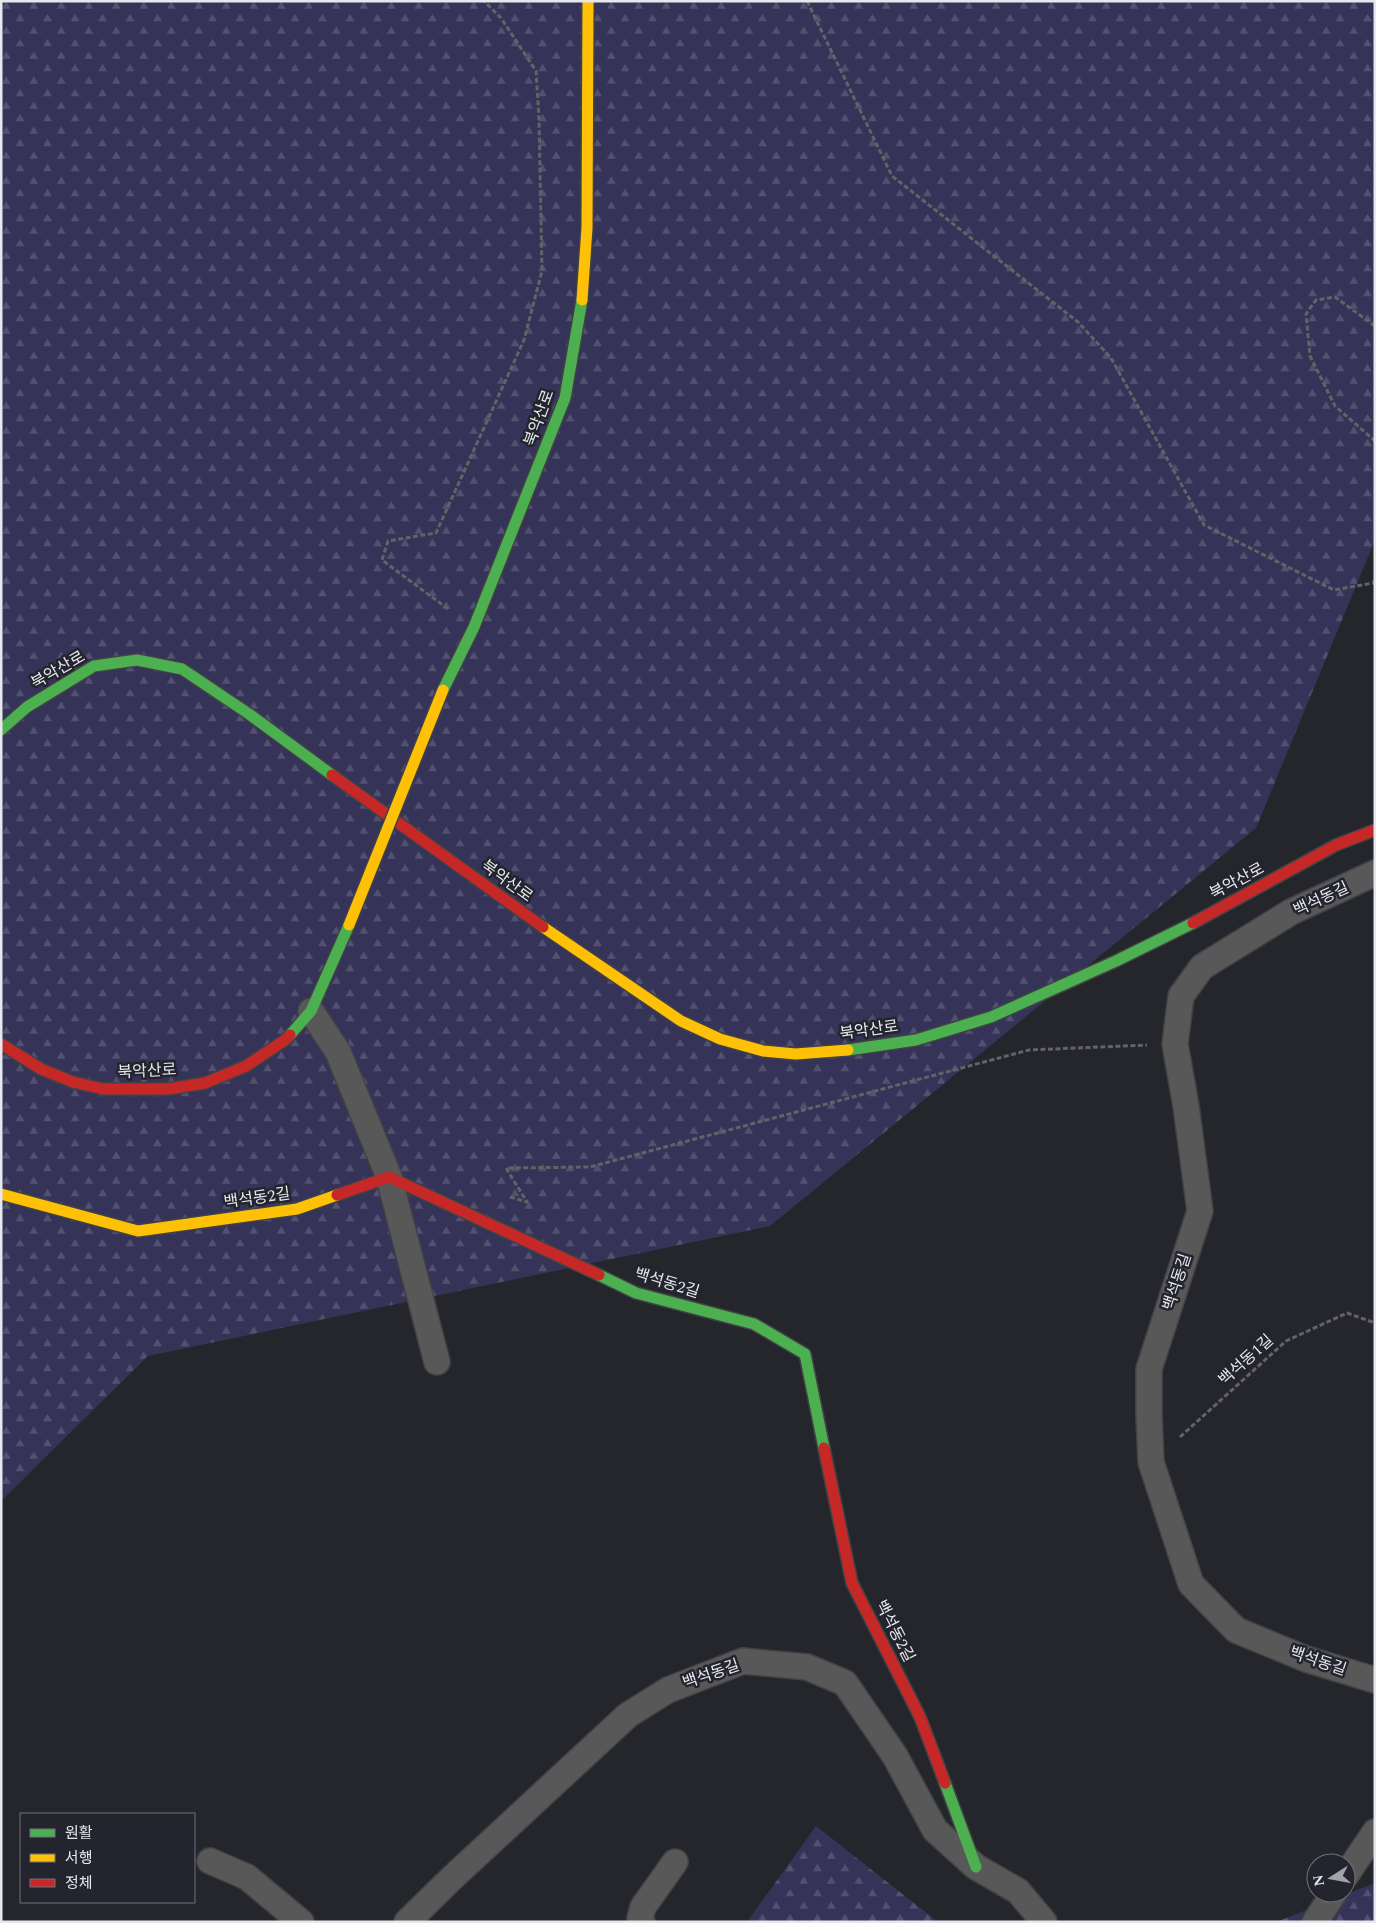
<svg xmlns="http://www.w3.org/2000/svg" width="1376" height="1923" font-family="Spectral,'Noto Sans KR',serif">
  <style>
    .forest { fill: url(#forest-firs) }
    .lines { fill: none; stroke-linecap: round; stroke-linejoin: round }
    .street-casing { stroke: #414245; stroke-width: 28 }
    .fast-casing { stroke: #414245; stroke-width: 14 }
    .slow-casing { stroke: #414245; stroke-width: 14 }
    .jam-casing { stroke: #414245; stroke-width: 14 }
    .path { stroke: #636366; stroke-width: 3; stroke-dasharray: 5 2.5; stroke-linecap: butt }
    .street { stroke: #585859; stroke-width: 25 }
    .fast { stroke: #4caf50; stroke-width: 11 }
    .slow { stroke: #ffc107; stroke-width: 11 }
    .jam { stroke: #c62828; stroke-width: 11 }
    .slow-bridge-casing { stroke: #414245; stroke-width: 14; stroke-linecap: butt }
    .slow-bridge { stroke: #ffc107; stroke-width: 11 }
    .labels { text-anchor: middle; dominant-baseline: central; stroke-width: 5; stroke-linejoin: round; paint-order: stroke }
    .street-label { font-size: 16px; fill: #e7e7ee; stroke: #23242d }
  </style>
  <defs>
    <pattern id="forest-firs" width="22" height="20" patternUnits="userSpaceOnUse" patternTransform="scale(1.25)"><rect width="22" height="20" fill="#353358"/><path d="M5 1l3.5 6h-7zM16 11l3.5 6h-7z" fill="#525170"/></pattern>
  </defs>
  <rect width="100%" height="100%" fill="#25262b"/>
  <g class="forest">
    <path d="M1 1H1375V540L1256 828 770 1226 148 1356 1 1501Z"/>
    <path d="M816 1826 938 1922H747Z"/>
    <path d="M1375 1883V1922H1276Z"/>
  </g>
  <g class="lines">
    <defs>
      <g id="street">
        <path d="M1375 873 1291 912 1202 967 1181 996 1175 1044 1186 1106 1200 1211 1149 1369V1415L1151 1462 1191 1584 1236 1630 1306 1659 1375 1680"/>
        <path d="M311 1011 338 1052 389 1177 437 1362"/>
        <path d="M210 1861 247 1877 301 1922"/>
        <path d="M1346 1875 1375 1832"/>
        <path d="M407 1922 452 1878 628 1715 668 1690 743 1661 807 1667 845 1683 895 1756 935 1830 976 1867 1018 1891 1044 1922"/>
        <path d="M642 1922 640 1918 643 1907 675 1862"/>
        <path d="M1315 1922 1334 1893"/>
      </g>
      <g id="fast">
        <path d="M443 690 474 627 565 398 582 300"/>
        <path d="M1 730 27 707 94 666 137 660 182 669 249 714 332 775"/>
        <path d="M290 1035 311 1011 349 925"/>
        <path d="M848 1050 916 1040 991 1017 1116 961 1193 923"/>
        <path d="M599 1275 636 1293 754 1324 805 1354 824 1448"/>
        <path d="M945 1783 976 1867"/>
      </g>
      <g id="slow">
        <path d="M582 300 587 228 588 1"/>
        <path d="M543 927 681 1021 720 1039 763 1051 796 1054 848 1050"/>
        <path d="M1 1194 138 1231 297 1209 337 1195"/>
      </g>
      <g id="jam">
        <path d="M332 775 543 927"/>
        <path d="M1193 923 1336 845 1375 830"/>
        <path d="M1 1044 41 1069 73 1082 103 1089H168L205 1083 246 1066 285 1040 290 1035"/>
        <path d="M337 1195 389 1177 599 1275"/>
        <path d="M824 1448 852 1583 920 1717 945 1783"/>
      </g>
    </defs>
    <use href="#street" class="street-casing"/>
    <use href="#fast" class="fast-casing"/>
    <use href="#slow" class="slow-casing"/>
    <use href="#jam" class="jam-casing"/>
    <g class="path">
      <path d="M807 1 892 176 1078 322 1111 358 1204 525 1334 590 1373 583 1375 580"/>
      <path d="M1375 326 1335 297 1316 300 1306 314 1310 356 1335 406 1375 441"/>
      <path d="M448 609 382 560 388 541 436 533 524 340 542 271 539 118 536 71 501 18 484 1"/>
      <path d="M510 1197 527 1202 506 1168 590 1167 1029 1050 1147 1045"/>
      <path d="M1180 1437 1286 1341 1347 1313 1375 1323"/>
    </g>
    <use href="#street" class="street"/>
    <use href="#fast" class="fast"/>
    <use href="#slow" class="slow"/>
    <use href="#jam" class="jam"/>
    <defs>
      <path id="slow-bridge" d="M349 925 443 690"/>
    </defs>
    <use href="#slow-bridge" class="slow-bridge-casing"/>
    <use href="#slow-bridge" class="slow-bridge"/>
  </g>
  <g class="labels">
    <g class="street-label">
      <text transform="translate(539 418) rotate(-70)">북악산로</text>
      <text transform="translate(58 670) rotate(-30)">북악산로</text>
      <text transform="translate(507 881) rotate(36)">북악산로</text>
      <text transform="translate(1237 881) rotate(-28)">북악산로</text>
      <text transform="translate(1321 899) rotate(-25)">백석동길</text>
      <text transform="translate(869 1030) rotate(-8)">북악산로</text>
      <text transform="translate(147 1071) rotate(-3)">북악산로</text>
      <text transform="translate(257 1198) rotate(-8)">백석동2길</text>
      <text transform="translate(1177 1282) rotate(-72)">백석동길</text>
      <text transform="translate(667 1283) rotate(17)">백석동2길</text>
      <text transform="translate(1246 1360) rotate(-42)">백석동1길</text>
      <text transform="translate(895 1631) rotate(63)">백석동2길</text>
      <text transform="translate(1318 1661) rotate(19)">백석동길</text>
      <text transform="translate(711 1674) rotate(-19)">백석동길</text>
    </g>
  </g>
  <rect width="1376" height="1923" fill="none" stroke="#e7e7ee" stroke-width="5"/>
  <rect x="20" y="1813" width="175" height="90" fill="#23242d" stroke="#71727a"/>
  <rect x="30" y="1829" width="25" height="8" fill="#4caf50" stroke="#71727a"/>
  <text x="65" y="1838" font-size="15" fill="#e7e7ee">원활</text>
  <rect x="30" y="1854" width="25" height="8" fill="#ffc107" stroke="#71727a"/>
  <text x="65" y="1863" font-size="15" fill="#e7e7ee">서행</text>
  <rect x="30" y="1879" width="25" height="8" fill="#c62828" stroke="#71727a"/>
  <text x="65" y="1888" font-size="15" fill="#e7e7ee">정체</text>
  <g transform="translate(1331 1878) rotate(259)"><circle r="24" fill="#23242d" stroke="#71727a"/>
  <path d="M0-4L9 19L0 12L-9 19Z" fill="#a3a3aa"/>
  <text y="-8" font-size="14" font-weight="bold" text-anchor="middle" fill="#e7e7ee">N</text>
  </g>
</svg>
